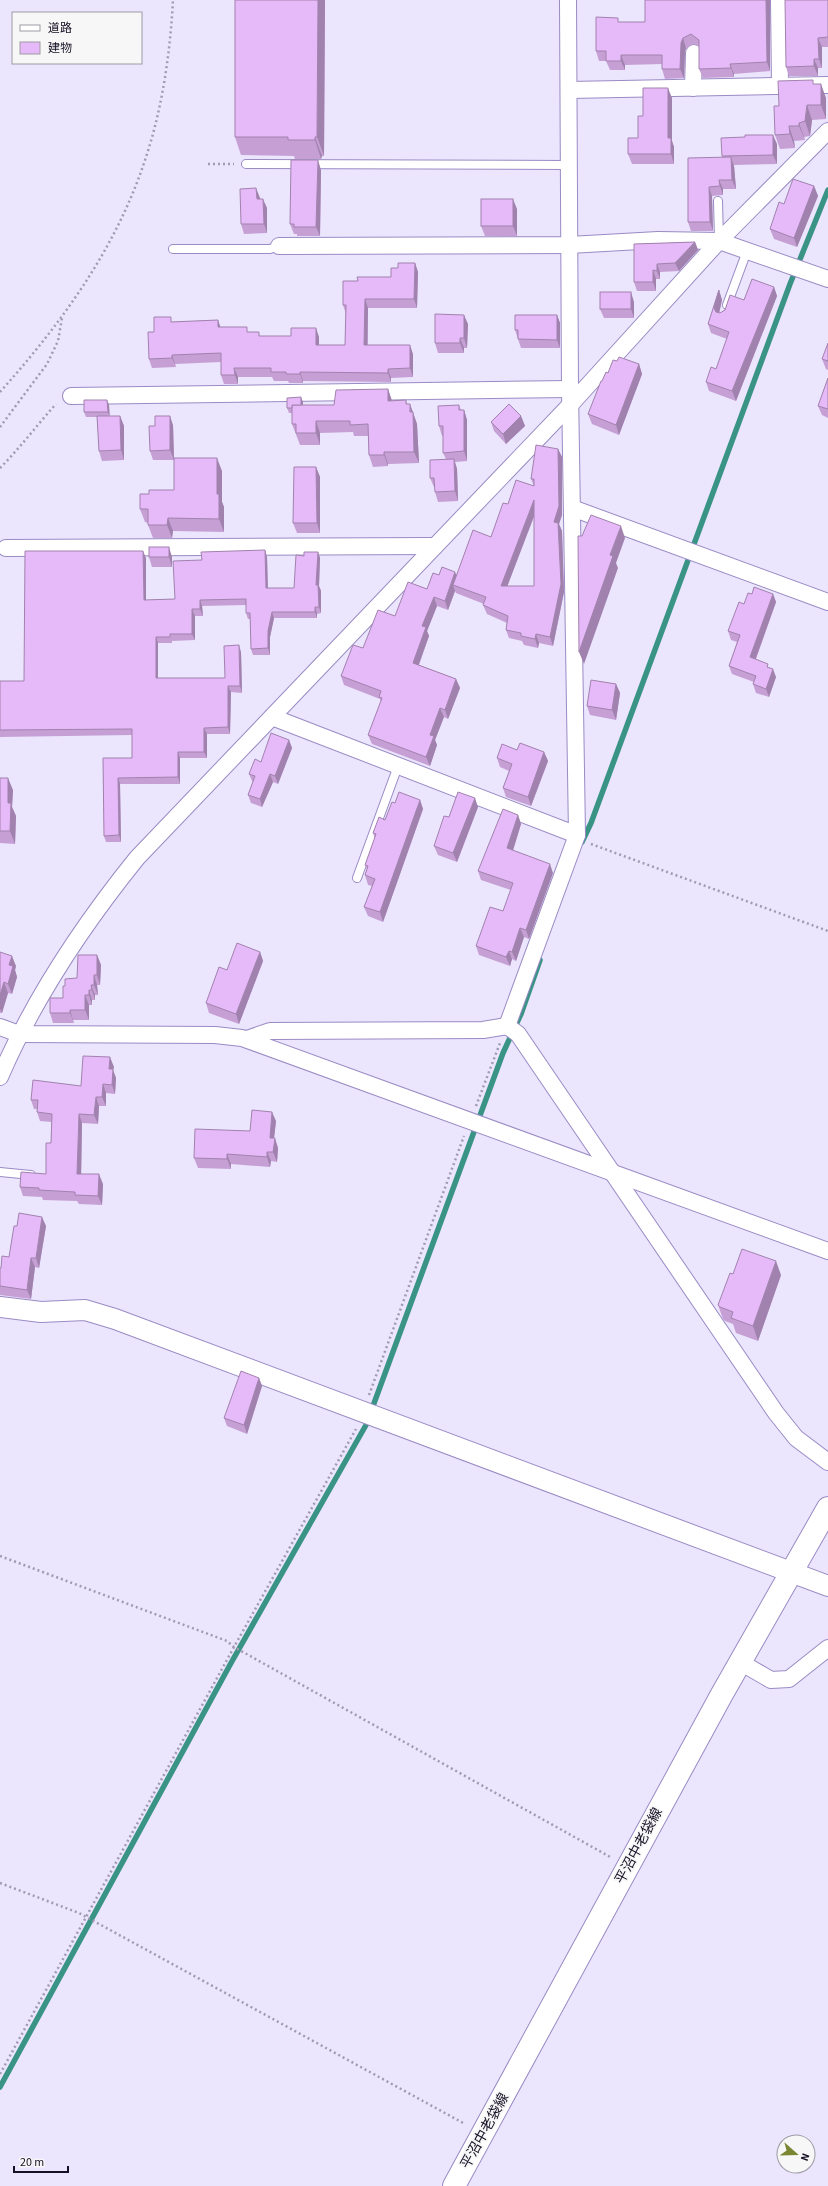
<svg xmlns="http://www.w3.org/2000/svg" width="828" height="2186" font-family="'Source Sans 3','Noto Sans JP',sans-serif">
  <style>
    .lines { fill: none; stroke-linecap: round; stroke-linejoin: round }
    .stream { stroke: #3a9486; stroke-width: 5.5 }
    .service-casing { stroke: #9a8bc4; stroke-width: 10 }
    .minor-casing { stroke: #9a8bc4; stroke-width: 18 }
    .tertiary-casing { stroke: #9a8bc4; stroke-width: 22 }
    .secondary-casing { stroke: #9a8bc4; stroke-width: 24 }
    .path { stroke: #a09ab2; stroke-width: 2.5; stroke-dasharray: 2 3; stroke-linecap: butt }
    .service { stroke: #fff; stroke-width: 8 }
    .minor { stroke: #fff; stroke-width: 16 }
    .tertiary { stroke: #fff; stroke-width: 20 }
    .secondary { stroke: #fff; stroke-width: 22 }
    .wall { fill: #c6a0d5; fill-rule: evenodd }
    .shaded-wall { fill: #a182ae }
    .building { fill: #e6baf8; stroke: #a182ae; fill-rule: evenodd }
    .labels { text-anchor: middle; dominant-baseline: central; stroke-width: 3.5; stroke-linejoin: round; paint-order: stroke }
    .street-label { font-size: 14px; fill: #161025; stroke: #f7f7f7 }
  </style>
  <rect width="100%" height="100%" fill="#ebe5fe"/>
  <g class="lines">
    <g class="stream">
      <path d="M582 842 591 823 790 284 828 190"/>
      <path d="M0 2087 231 1663 366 1425 503 1053 521 1014 540 960"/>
    </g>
    <defs>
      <g id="service">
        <path d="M246 164 569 165"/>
        <path d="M718 201 719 240"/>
        <path d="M173 249H270L279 246"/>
        <path d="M727 305 747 251"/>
        <path d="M357 878 398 766"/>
        <path d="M0 1172 31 1175"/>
      </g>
      <g id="minor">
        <path d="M779 0 780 86"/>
        <path d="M693 88 694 53"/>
        <path d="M569 90 828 85"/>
        <path d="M279 246 569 245 658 240 719 241 828 279"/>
        <path d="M71 396 570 389"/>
        <path d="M572 508 828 602"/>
        <path d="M6 548 435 546"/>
        <path d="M272 717 577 835 570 389 568 0"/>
        <path d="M507 1026 577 835"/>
        <path d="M0 1027 19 1034 215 1035 242 1038 828 1251"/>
        <path d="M247 1039 270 1031 483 1030 507 1026 518 1034 776 1413 796 1438 828 1462"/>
        <path d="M0 1077C34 998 83 925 137 858L571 404 719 241 828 131"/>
        <path d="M740 1662 771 1680 789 1679 828 1648"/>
      </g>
      <path id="tertiary" d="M0 1307 41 1312 85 1310 115 1319 828 1586"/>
      <path id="secondary" d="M454 2186 722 1694 828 1508"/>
    </defs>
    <use href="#service" class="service-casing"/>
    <use href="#minor" class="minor-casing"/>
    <use href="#tertiary" class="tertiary-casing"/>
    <use href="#secondary" class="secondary-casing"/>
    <g class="path">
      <path d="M208 164H234"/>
      <path d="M0 392C60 325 115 250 144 163 162 111 170 55 173 0"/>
      <path d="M0 427 47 364 58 341 62 318"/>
      <path d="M0 468C20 448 37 425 56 404"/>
      <path d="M591 844 828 931"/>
      <path d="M476 1106 500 1043"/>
      <path d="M369 1395 464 1136"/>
      <path d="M0 1556 227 1641 234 1647 612 1858"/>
      <path d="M0 1883 79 1913 465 2124"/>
      <path d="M0 2074 234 1647 356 1429"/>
    </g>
    <use href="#service" class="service"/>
    <use href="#minor" class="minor"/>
    <use href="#tertiary" class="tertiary"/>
    <use href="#secondary" class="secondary"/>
  </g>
  <g class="wall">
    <path d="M235 0H325L324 156H322L321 159H295L294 156 241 155 235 137Z"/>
    <path d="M770 0V71L734 74V77L703 78 699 69V47L694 44 686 48 685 52 684 78 665 79 662 69V64L625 65V70H610L606 61H599L596 51 620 22H645Z"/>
    <path d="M828 0V47H822V68H818V76H789L786 67Z"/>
    <path d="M815 84 826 98V119L812 120 810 136 804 137 805 140 794 141 795 148 780 149 775 135 779 106Z"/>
    <path d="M672 98V141L674 147V164H632L628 154 638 138 643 116Z"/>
    <path d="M777 144V164L734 165 736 189H723V195L712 196 713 231H691L688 222 722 157V156Z"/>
    <path d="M321 170 320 236H297V234H294L290 224Z"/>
    <path d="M814 186 818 196 797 247 774 239 770 229Z"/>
    <path d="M256 188 260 199 267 208V233L244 234 241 224Z"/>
    <path d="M517 209V236H485L481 226Z"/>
    <path d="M695 242 698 250 679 271 660 272V279H656V291H637L634 282V244Z"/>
    <path d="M415 263 418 272 417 308H368V345L413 354V377L391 378V382L303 381V383H289L288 381H274L272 377H238V384H224L221 375V362L175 364 176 367 152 368 149 359 154 332 173 322 218 320 220 327 248 332 260 336 319 337V345H345L346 314 343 305 358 281 391 277 398 268Z"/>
    <path d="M774 287 777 296 736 401 709 391 706 382 716 369 727 339 711 333 708 324 719 290 722 300 719 313H720L744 300Z"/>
    <path d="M634 302V318H604L600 309Z"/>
    <path d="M557 315 560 323V348H521L515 330Z"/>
    <path d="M468 324 467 348H464V353H438L435 343Z"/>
    <path d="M822 359 828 361V370L826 369Z"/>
    <path d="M617 361 639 364 642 374 619 435 592 424 588 414 602 381Z"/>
    <path d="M828 378V418L822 415 818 406Z"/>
    <path d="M388 389 392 401 406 400 407 404H410L417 424 419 463 388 464V466L373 467 369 455 368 436H354L353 432 320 433V445H300L292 424V413H289L287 408 303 402V405H334Z"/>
    <path d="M107 400 109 405V416H120L124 426V460L102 461 99 451 97 417H86L84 412Z"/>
    <path d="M459 405 461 410H464L467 420V461L455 462 457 469 458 501 438 502 435 492V487H434L430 478 446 459 443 453V436H442L439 426Z"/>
    <path d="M521 416 525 426 506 444 494 431 491 422Z"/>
    <path d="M173 425 174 460H153L150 451Z"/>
    <path d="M558 449 562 457V515L559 524 562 531 564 592 553 646 539 643 538 648 524 645 522 641 509 638 506 630 507 623 487 614 483 605 484 604 456 593 455 591 448 610 437 606 427 631 429 636 419 665 456 679 460 688 448 719 444 717 435 740 437 745 430 766 372 744 368 735 381 702 380 699 344 685 341 676 363 648 395 616 427 589 439 575H456L491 537 508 504 534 486 531 479ZM534 517V586H507Z"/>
    <path d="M316 467 320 477V533H297L293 523Z"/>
    <path d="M222 471V502L224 507V532L173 531 172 538H153L148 525V523L145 522 140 509 149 494 174 490Z"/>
    <path d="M265 550 267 557 268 588H294L304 556 318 552 320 558 319 586 321 591V613L317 614V618H274L270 637V655H253L251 649 250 619H248L246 613V605L202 606 203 616H195V640L172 641V643H158V678H225L241 652 242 693 231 692 230 734H207V758H180V784H120L121 842H106L104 836 103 758H132V735L0 737V681H24L146 558V600L175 599 202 560Z"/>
    <path d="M149 557H172V567H152Z"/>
    <path d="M752 594H773L776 602 756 659 769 668 776 677 769 697 756 693 753 684 754 682 732 674 729 666 737 642 731 640 728 631 744 604Z"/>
    <path d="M616 684 620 693 616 720 590 715 587 706Z"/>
    <path d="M289 740 292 748 278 784 273 782 262 807 251 803 248 795 253 782 252 781 249 774 261 762Z"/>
    <path d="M517 750 544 752 548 761 531 806 506 797 503 788 509 771 500 767 497 758Z"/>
    <path d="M0 778 13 790 12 807 16 816 15 844 0 843Z"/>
    <path d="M420 800 423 809 383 922 368 916 364 907 372 886 368 885 365 875 367 869 365 865 375 839 373 833 385 820 395 803Z"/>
    <path d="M478 807 457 862 438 855 434 846 449 817Z"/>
    <path d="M518 815 521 824 513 850 553 873 529 939 524 937 516 961 512 959 510 966 479 955 476 946 503 911 511 890 481 880 478 871Z"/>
    <path d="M0 952 16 966 15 970 17 977 12 994 8 993 2 1013H0Z"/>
    <path d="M260 952 263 961 239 1024 209 1013 206 1003 227 970Z"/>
    <path d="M97 955 101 965 100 985H97L98 995H95V1000H92V1005H89V1020H73L74 1023H53L50 1013 63 998 65 986 77 978Z"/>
    <path d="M114 1067 113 1070 116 1078 115 1094 106 1093V1106H99L98 1124 82 1123 81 1174 103 1184 102 1205 79 1204 77 1201 43 1200 42 1197 23 1196 20 1187 46 1174 51 1143 52 1122 40 1121 37 1112V1109H34L31 1100 81 1086Z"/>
    <path d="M276 1121 274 1138 278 1148 277 1162 271 1161 270 1167 231 1164V1169L198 1168 194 1158 250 1131Z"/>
    <path d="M17 1226H46L39 1268 35 1267 31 1299 0 1295V1268H1L9 1257Z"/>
    <path d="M733 1274 781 1275 758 1341 736 1333 733 1324 725 1321 723 1319 718 1305Z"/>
    <path d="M259 1378 262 1386 247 1434 227 1426 224 1418Z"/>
  </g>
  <g class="shaded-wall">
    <path d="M318 0H325L324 156 317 137Z"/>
    <path d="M766 0H770V71L767 62Z"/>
    <path d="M683 38 686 48 685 52 684 78 680 69 681 43Z"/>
    <path d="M818 38 822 47V68L819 59Z"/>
    <path d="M621 55 625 65V70L621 61Z"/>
    <path d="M814 59 818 68V76L814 66Z"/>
    <path d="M730 64 734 74V77L731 68Z"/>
    <path d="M821 84 826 98V119L821 105Z"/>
    <path d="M668 88 672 98V141L674 147V164L671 154 668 138Z"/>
    <path d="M807 105 812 120 810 136 805 121Z"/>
    <path d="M799 123 804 137 805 140 799 126Z"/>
    <path d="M789 126 794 141 795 148 790 134Z"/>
    <path d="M773 135 777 144V164L773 155Z"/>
    <path d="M315 137 322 156 321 159 315 140Z"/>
    <path d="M731 157 734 166 736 189 732 180Z"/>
    <path d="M318 160 321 170 320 236 316 227Z"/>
    <path d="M719 180 723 189V195L720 186Z"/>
    <path d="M814 186 818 196 797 247 794 238Z"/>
    <path d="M709 187 712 196 713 231 710 222Z"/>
    <path d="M256 188 260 198V209L257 199Z"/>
    <path d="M263 199 267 208V233L264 224Z"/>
    <path d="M513 199 517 209V236L513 226Z"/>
    <path d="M695 242 698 250 679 271 675 263Z"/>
    <path d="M415 263 418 272 417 308 414 299Z"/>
    <path d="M657 264 660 272V279L657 271Z"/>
    <path d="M653 270 656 279V291L653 282Z"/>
    <path d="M774 287 777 296 736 401 732 391Z"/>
    <path d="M719 290 722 300 718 318 714 308Z"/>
    <path d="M631 292 634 302V318L631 309Z"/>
    <path d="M365 299 368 308 367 354 364 345Z"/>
    <path d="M464 315 468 324 467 348 464 338Z"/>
    <path d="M557 315 560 323V348L557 340Z"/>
    <path d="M218 320 221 329 218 327Z"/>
    <path d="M316 328 319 337V354L316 345Z"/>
    <path d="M460 338 464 348V353L460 343Z"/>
    <path d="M410 345 413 354V377L410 368Z"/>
    <path d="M172 355 176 367 172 358Z"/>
    <path d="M639 364 642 374 619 435 616 425Z"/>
    <path d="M234 368 238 377V384L235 375Z"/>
    <path d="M388 369 391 378V382L388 373Z"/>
    <path d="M300 372 303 381V383L300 374Z"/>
    <path d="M388 389 392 401H388Z"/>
    <path d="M301 397 303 402V413L301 408Z"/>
    <path d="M107 400 109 405 110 417 108 412Z"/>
    <path d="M410 404 417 424 419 463 414 452Z"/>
    <path d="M464 410 467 420V461L464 451Z"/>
    <path d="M120 416 124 426V460L121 450Z"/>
    <path d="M170 416 173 425 174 460 170 450Z"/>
    <path d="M521 416 525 426 506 444 503 434Z"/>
    <path d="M316 421 320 433V445L316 433Z"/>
    <path d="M558 449 562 457V515L559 524 562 531 564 592 553 646 550 637 554 522Z"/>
    <path d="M384 452 388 464V466L384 455Z"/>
    <path d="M217 458 222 471V502L224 507V532L219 519 217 494Z"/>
    <path d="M454 459 457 469 458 501 455 491Z"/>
    <path d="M316 467 320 477V533L317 523Z"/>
    <path d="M534 500 537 508 504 595 501 586Z"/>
    <path d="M168 518 173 531 172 538 167 525Z"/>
    <path d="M621 526 625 538 616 563 618 568 584 664 579 652 610 555Z"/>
    <path d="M169 547 172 557V567L169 557Z"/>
    <path d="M265 550 267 557 268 594 266 588Z"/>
    <path d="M143 551 146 558V607L144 600Z"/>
    <path d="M318 552 320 558 319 586 321 591V613L319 607 316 585Z"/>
    <path d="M455 572 459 581 453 585 455 591 448 610 445 601Z"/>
    <path d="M773 594 776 602 753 666 750 657Z"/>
    <path d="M434 597 437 606 427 631 429 636 416 672 413 663 422 626Z"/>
    <path d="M200 600 202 606 203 616 200 609Z"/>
    <path d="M315 607 317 614V618L315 612Z"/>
    <path d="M192 609 195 616V640L192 634Z"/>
    <path d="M272 612 274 618 270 637V655L268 648V631Z"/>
    <path d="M536 634 539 643 538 648 535 639Z"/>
    <path d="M156 637 158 643V684L156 678Z"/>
    <path d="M239 645 241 652 242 693 240 686Z"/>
    <path d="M773 669 776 677 769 697 766 689Z"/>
    <path d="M456 679 460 688 448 719 445 710Z"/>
    <path d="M616 684 620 693 616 720 612 710Z"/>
    <path d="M228 686 231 692 230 734 228 727Z"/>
    <path d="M440 708 444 717 435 740 437 745 430 766 426 757 430 735Z"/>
    <path d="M204 728 207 734V758L204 752Z"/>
    <path d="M289 740 292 748 278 784 275 776Z"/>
    <path d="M178 752 180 758V784L178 777Z"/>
    <path d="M544 752 548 761 531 806 528 797Z"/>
    <path d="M270 774 273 782 262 807 260 799Z"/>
    <path d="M8 778 13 790 12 807 16 816 15 844 10 831 8 803Z"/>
    <path d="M118 778 120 784 121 842 119 835Z"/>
    <path d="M475 798 478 807 457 862 453 853Z"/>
    <path d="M420 800 423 809 383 922 380 912Z"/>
    <path d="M518 815 521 824 511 857 507 848Z"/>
    <path d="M550 864 553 873 529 939 526 930Z"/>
    <path d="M520 928 524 937 516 961 512 952Z"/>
    <path d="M509 951 512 959 510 966 506 957Z"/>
    <path d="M260 952 263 961 239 1024 236 1014Z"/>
    <path d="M97 955 101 965 100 985 97 975Z"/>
    <path d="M12 956 16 966 15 970 17 977 12 994 8 984 9 965Z"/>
    <path d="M94 975 97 985 98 995 94 985Z"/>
    <path d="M4 982 8 993 2 1013 0 1009V995Z"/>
    <path d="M91 985 95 995V1000L92 990Z"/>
    <path d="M89 990 92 1000V1005L89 995Z"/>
    <path d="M85 995 89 1005V1020L85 1010Z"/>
    <path d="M70 1010 73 1020 74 1023 70 1013Z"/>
    <path d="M110 1057 114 1067 113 1070 116 1078 115 1094 112 1085 109 1069Z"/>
    <path d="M103 1084 106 1093V1106L102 1097Z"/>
    <path d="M96 1097 99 1106 98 1124 94 1115Z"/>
    <path d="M272 1112 276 1121 273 1147 270 1138Z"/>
    <path d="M79 1114 82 1123 81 1183 77 1174Z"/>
    <path d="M275 1138 278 1148 277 1162 273 1152Z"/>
    <path d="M267 1152 271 1161 270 1167 267 1157Z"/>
    <path d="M227 1154 231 1164V1169L227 1159Z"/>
    <path d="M99 1174 103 1184 102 1205 98 1196Z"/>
    <path d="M42 1217 46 1226 39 1268 36 1258Z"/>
    <path d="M31 1258 35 1267 31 1299 27 1290Z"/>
    <path d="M776 1261 781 1275 758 1341 753 1326Z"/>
    <path d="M259 1378 262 1386 247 1434 244 1425Z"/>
  </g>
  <g class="building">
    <path d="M235 0H318L317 137H315V140H288V137H235Z"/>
    <path d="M645 0H766L767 62 730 64 731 68 699 69V40L691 34 683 38 681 43 680 69H662V55H621V61H606V51H596V17L618 18V22H645Z"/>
    <path d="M785 0H828V37L818 38 819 59H814V66L786 67Z"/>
    <path d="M813 80V84H821V105H807L805 121 799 123V126H789L790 134 775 135 774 106H779L778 81Z"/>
    <path d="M643 88H668V138H671V154H628V138H638V116H643Z"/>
    <path d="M745 135H773V155L722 156 721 138 745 137Z"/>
    <path d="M731 157 732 180H719L720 186 709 187 710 222H688V158Z"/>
    <path d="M291 160H318L316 227H294V224H290Z"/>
    <path d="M793 179 814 186 794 238 770 229 779 202 784 204Z"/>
    <path d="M256 188 257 199H263L264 224H241L240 189Z"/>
    <rect x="481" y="199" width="32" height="27"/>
    <path d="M695 242 675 263 657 264V271L653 270V282H634V244Z"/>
    <path d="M398 263H415L414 299H365L364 345H410V368L388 369V373L300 372V374H286V372H271V368H234L235 375H221V353L172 355V358L149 359 148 332H154V317H171V322L218 320V327H247V332H259V336H291V328H316V345H345L346 305H343V281H358L357 277H391V268H398Z"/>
    <path d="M752 279 774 287 732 391 706 382 711 367 716 369 729 332 708 324 719 290 714 308 716 312 720 313 725 310 730 295 744 300Z"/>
    <rect x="600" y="292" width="31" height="17"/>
    <path d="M435 314 464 315V338H460V343H435Z"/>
    <path d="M515 315H557V340L518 339V330H515Z"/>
    <path d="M828 343V361L822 359Z"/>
    <path d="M619 357 639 364 616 425 588 414 601 381H602L606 372 608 373 613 360 617 361Z"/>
    <path d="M828 378V409L818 406Z"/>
    <path d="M388 389V401L406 400V404H410V412H413L414 452H384V455H369L368 424 350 425V421H316V433H296V424H292V405H334L336 390Z"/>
    <path d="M301 397V405H292V408H287V398Z"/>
    <path d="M84 400H107L108 412H84Z"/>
    <path d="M509 404 521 416 503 434 491 422Z"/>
    <path d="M459 405V410H464V451L443 453V426H439L438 406Z"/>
    <path d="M97 416H120L121 450 99 451Z"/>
    <path d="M155 416H170V450L150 451 149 426H155Z"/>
    <path d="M536 445 558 449 559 506 554 522 558 523 561 584 550 637 536 634 535 639 521 636V633L506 630 508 616 483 605 486 597 453 585 473 530 491 537 503 503 508 504 516 480 534 486V479H531ZM534 500V586H501Z"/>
    <path d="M174 458H217V494H219V519L168 518 167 525H148V509H140V494H149V490H174Z"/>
    <path d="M454 459 455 491 435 492 434 478H430V460Z"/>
    <path d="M294 467H316L317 523H293Z"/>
    <path d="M591 515 621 526 610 555 613 556 579 652 578 536H582Z"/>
    <rect x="149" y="547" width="20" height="10"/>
    <path d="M265 550 266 588H294L296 555 304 556V552H318L316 585H318L319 607H315V612H272L268 631V648L251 649 250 613H246V599L200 600V609H192V634H170V637H156V678H225L224 646 239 645 240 686H228V727L204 728V752H178V777L118 778 119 835 104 836 103 758H132V729L0 730V681H24L25 551H143L144 600 175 599 173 561 202 560 201 552Z"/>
    <path d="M442 567 455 572 445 601 434 597 422 626 426 627 413 663 456 679 445 710 440 708 430 735 434 736 426 757 368 735 382 698 379 697 381 691 341 676 353 645 363 648 378 610 395 616 408 582 427 589 433 573 439 575Z"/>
    <path d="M754 587 773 594 750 657 768 664 767 667 773 669 766 689 753 684 756 676 729 666 740 635 728 631 739 602 744 604 748 593 752 594Z"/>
    <path d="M591 680 616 684 612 710 587 706Z"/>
    <path d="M271 733 289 740 275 776 270 774 260 799 248 795 255 776 249 774 255 759 261 762Z"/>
    <path d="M520 743 544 752 528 797 503 788 512 764 497 758 502 744 517 750Z"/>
    <path d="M0 778H8V803H11L10 831H0Z"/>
    <path d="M399 792 420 800 380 912 364 907 375 879 365 875 368 866 365 865 376 834 373 833 379 817 385 820 392 802 395 803Z"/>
    <path d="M458 792 475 798 453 853 434 846 444 816 449 817Z"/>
    <path d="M503 809 518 815 507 848 550 864 526 930 520 928 512 952 509 951 506 957 476 946 490 907 503 911 513 883 478 871Z"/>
    <path d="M237 943 260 952 236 1014 206 1003 219 967 227 970Z"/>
    <path d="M0 952 12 956 9 965 13 966 8 984 4 982 0 995Z"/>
    <path d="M78 955H97V975H94V985H91L92 990H89V995H85V1010H70V1013H50V998H63V986H65V979L77 978Z"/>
    <path d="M83 1056 110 1057 109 1069H113L112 1085 103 1084 102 1097H96L94 1115 79 1114 77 1174H99L98 1196 75 1195V1192L39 1190V1188L20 1187 21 1172 46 1174V1143H51L52 1114 37 1112 38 1100H31L33 1080 81 1086Z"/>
    <path d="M252 1110 272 1112 270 1138H275L273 1152H267V1157L227 1154V1159L194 1158 195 1129 250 1131Z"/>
    <path d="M19 1213 42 1217 36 1258H31L27 1290 0 1286V1268H1L2 1256 9 1257 14 1226H17Z"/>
    <path d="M742 1249 776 1261 753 1326 731 1318 733 1312 720 1307 718 1305 730 1273 733 1274Z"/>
    <path d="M241 1371 259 1378 244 1425 224 1418Z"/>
  </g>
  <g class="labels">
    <g class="street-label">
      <text transform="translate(639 1846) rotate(-62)">平沼中老袋線</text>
      <text transform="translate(485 2131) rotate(-61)">平沼中老袋線</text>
    </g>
  </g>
  <rect x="12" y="12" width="130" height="52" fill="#f7f7f7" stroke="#9d9ba3"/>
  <rect x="20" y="25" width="20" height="6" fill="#ffffff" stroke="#9d9ba3"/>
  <text x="48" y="32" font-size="12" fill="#161025">道路</text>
  <rect x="20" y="42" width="20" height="12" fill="#e6baf8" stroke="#9d9ba3"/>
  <text x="48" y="52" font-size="12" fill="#161025">建物</text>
  <g transform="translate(796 2154) rotate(110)"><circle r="19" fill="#f7f7f7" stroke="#9d9ba3"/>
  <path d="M0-3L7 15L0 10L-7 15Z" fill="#7b8632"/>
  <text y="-6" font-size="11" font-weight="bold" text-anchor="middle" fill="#161025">N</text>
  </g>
  <path d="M14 2166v6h54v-6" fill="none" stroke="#161025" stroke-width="2"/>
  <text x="20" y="2166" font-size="12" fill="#161025" stroke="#f7f7f7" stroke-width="3" paint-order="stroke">20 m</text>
</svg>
